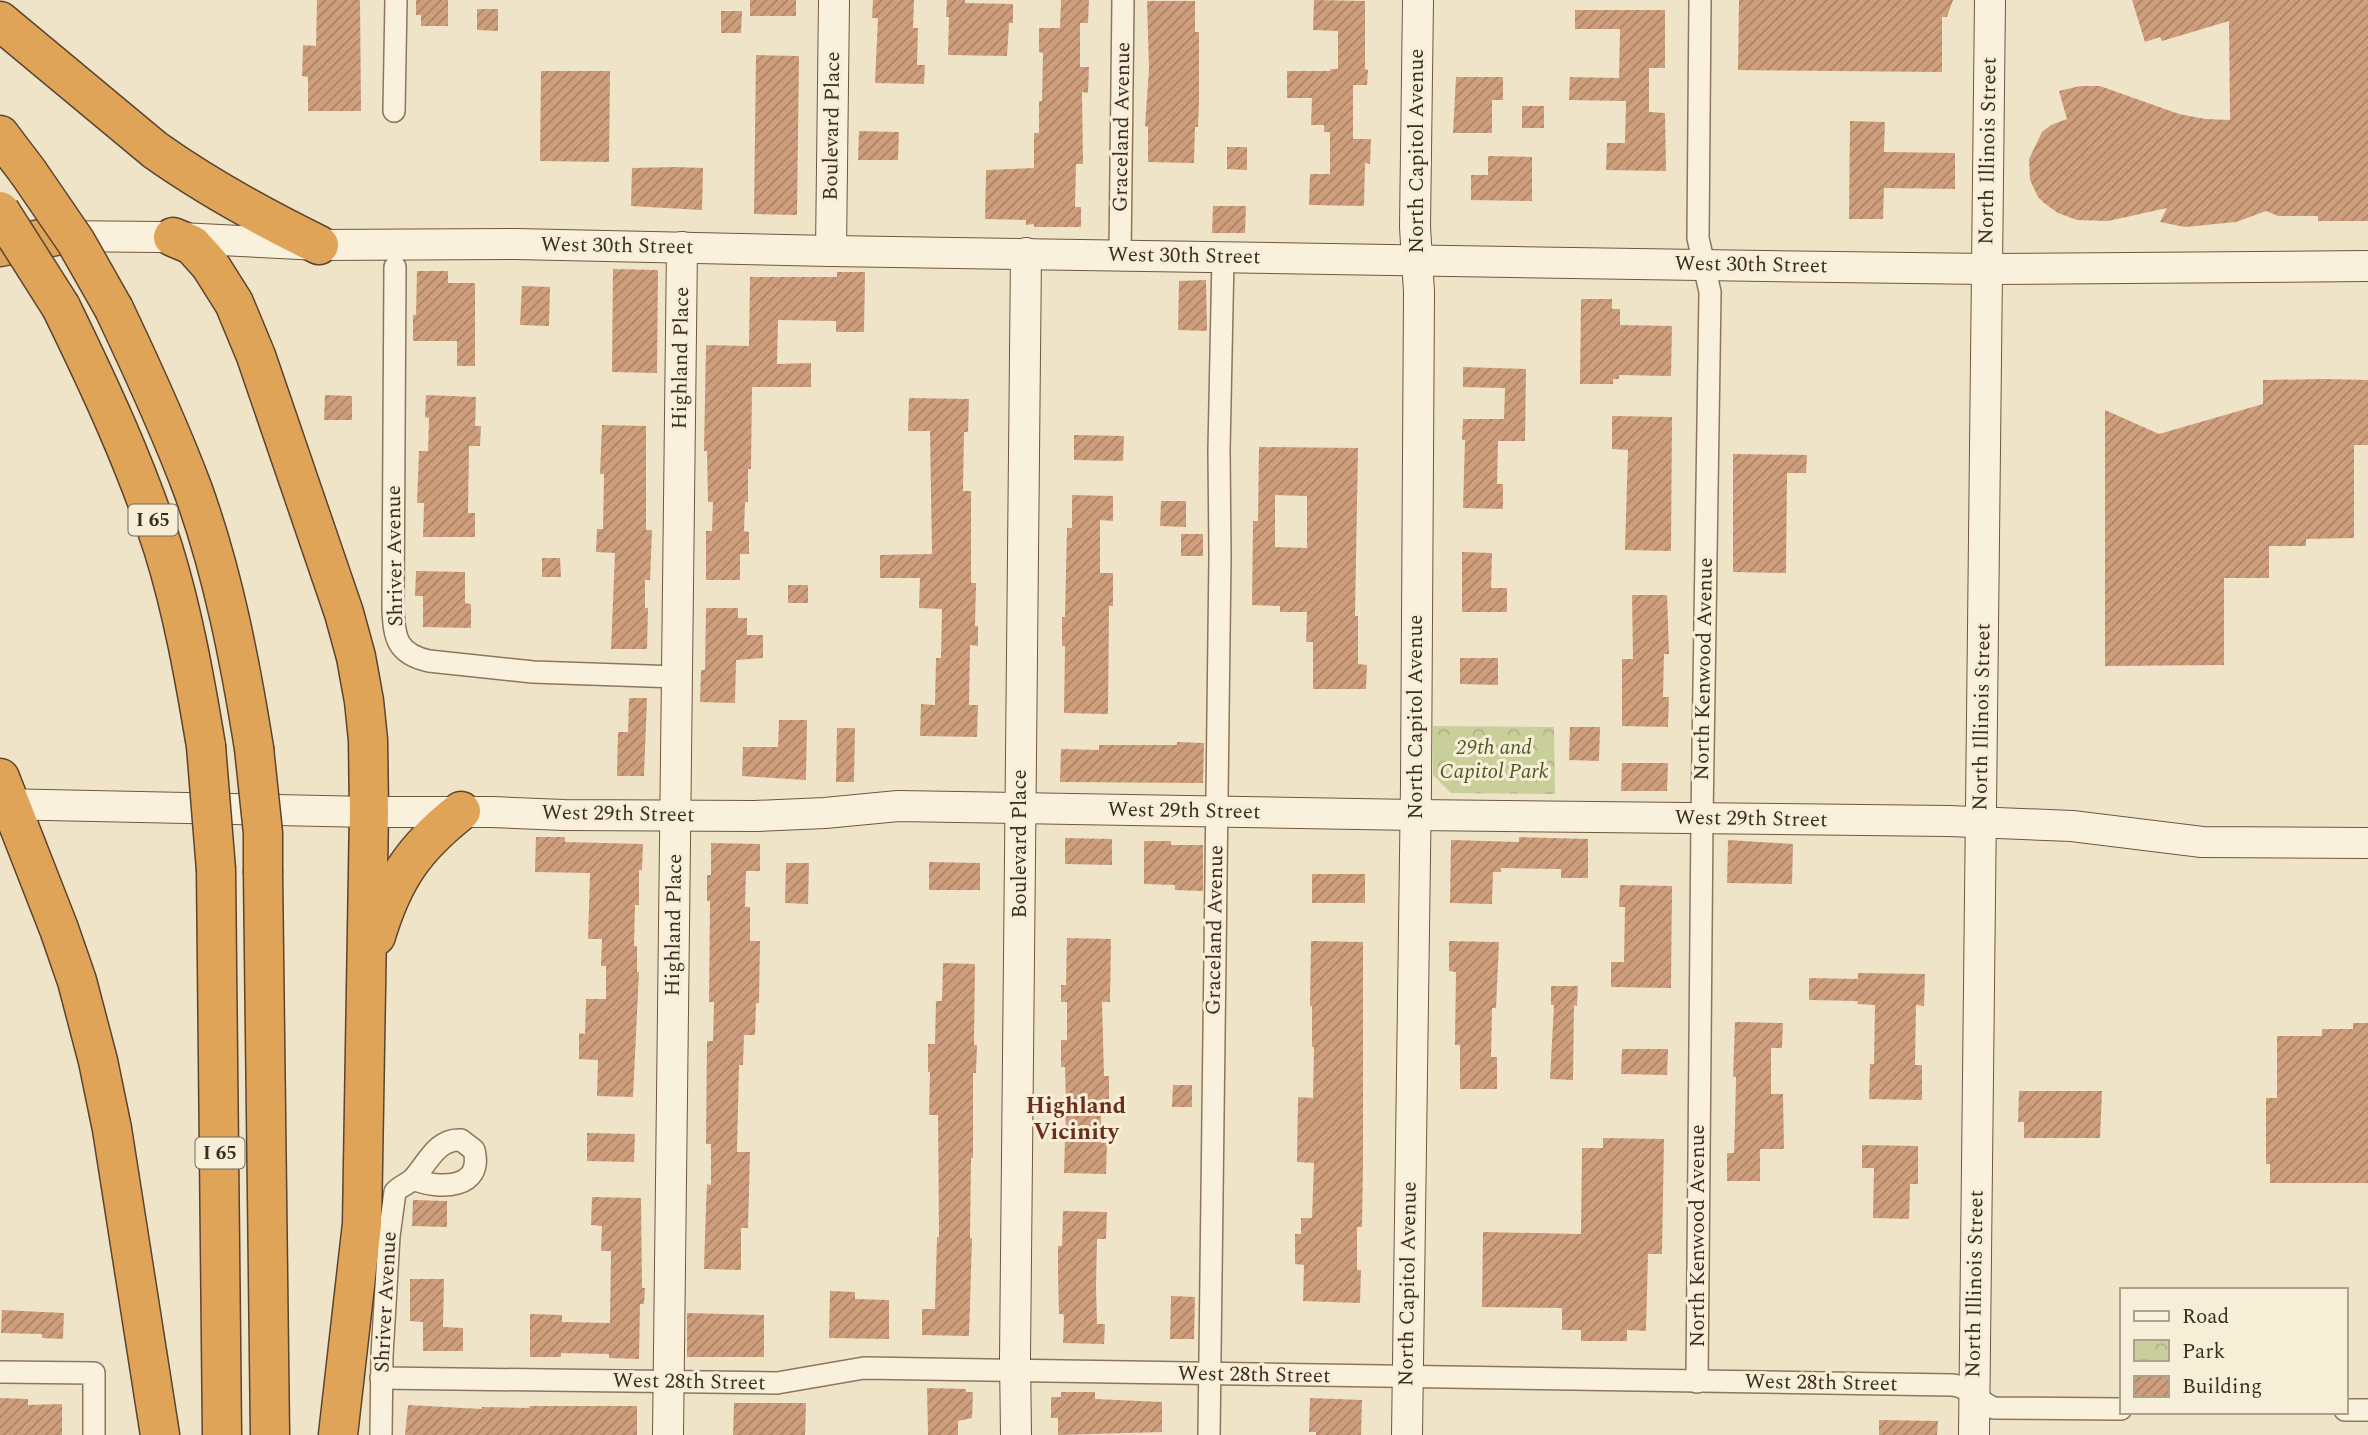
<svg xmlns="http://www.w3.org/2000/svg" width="2368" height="1435" font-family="Spectral,serif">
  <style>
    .park { fill: url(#park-crowns) }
    .building { fill: url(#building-hatch); fill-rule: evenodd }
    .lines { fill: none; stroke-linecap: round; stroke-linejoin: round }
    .street-casing { stroke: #8d765c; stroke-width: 24 }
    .secondary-casing { stroke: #6f573f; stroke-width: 32 }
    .highway-casing { stroke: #5b4430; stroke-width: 41 }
    .street { stroke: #faf1dc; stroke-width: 21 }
    .secondary { stroke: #faf1dc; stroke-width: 30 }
    .highway { stroke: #e0a458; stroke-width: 38 }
    .highway-bridge-casing { stroke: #5b4430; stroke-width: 41; stroke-linecap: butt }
    .highway-bridge { stroke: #e0a458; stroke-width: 38 }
    .labels { text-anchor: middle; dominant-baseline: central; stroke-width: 6; stroke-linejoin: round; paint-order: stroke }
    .shield { fill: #f7eed8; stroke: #756857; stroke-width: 2 }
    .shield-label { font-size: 19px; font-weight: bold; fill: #3d2e20 }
    .street-label { font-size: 21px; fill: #3d2e20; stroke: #f7eed8 }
    .park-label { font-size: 21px; font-style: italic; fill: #4d5a26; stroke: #f7eed8 }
    .neighbourhood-label { font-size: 23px; font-weight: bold; fill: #6b2e1e; stroke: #f7eed8 }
  </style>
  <defs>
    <pattern id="park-crowns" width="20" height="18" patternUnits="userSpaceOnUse" patternTransform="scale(1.75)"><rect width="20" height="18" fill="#c9cf9b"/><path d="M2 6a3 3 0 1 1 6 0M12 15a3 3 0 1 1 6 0" fill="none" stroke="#aeb285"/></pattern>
    <pattern id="building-hatch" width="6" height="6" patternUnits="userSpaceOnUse" patternTransform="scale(1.75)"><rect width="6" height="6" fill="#cf9f7d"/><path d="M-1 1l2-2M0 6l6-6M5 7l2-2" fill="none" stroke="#a98266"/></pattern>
  </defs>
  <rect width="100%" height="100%" fill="#f0e4c8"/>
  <path class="park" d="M1433 726 1554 727 1555 794 1451 793 1433 775Z"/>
  <g class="building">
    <path d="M317 0H360L361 111H308V77L302 76 303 45 316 46Z"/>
    <path d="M416 0H448V26H421V15H416Z"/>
    <rect x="750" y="0" width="46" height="16"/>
    <path d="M873 0H914L913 28H918L917 65H925L924 84 875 83 878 18H872Z"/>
    <path d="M947 0H965V3L1013 4V23H1009L1007 56 948 55 949 17H946Z"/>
    <path d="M1061 0H1089L1088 23H1080V67H1089L1088 93 1082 92 1083 164H1076L1075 207H1081V227H1034V224L1026 225V220L985 219 986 170 1034 168V133H1039V101H1042L1043 53 1039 52V28H1060Z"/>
    <path d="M1314 0 1365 1V69L1368 70 1367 85H1353V139H1371L1370 164 1365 163 1364 206 1309 205 1310 174H1330V132H1324V125H1311L1312 98H1287V71H1330L1331 69H1338V31L1313 30Z"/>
    <path d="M1739 0H1953L1947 17H1942V72L1738 70Z"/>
    <path d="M2132 0H2368V221H2318V216H2278L2266 211 2236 222 2185 227 2160 222 2167 208 2108 221 2077 220 2058 213 2044 203 2038 197 2030 180 2029 159 2042 132 2051 125 2067 119 2059 91 2080 86H2100L2179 114 2205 119 2230 120 2229 21 2162 41 2160 37 2145 42Z"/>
    <path d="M1147 1H1195V32H1199V101L1198 127H1195L1194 163 1148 162V127L1145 126 1149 69Z"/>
    <path d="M477 9H498V31L477 30Z"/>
    <path d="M1575 10H1665V68H1649V112L1665 113 1666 171 1606 170 1607 143H1625L1626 101 1569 100 1570 77 1619 78 1620 29H1575Z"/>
    <path d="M721 11H742L741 33H721Z"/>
    <path d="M756 55 799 56 797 215 754 214Z"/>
    <path d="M541 71H610L609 162 540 161Z"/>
    <path d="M1456 77H1503V100H1492V133H1453Z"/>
    <rect x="1522" y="106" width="22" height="22"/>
    <path d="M1850 121 1885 122 1884 152 1955 153V189L1884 188 1883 219H1849Z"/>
    <path d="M859 131 899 132 898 160H858Z"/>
    <path d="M1227 147H1247V170L1227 169Z"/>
    <path d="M1488 156 1532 157V201L1471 200V175H1488Z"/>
    <path d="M675 167 703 168 702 210 631 206 632 168Z"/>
    <path d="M1213 206H1246L1245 233H1212Z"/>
    <path d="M613 269 658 270 657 373 612 372Z"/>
    <path d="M417 271H448V283H475V366H457V341H413V315H416Z"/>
    <path d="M837 272H865L864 332H836V321L778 320 777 364 811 363V387H752L751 469H748V502H745L744 531 749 532V554H740V580H706V531H712L713 502H708L707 451H704L706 345 749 346 750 277H837Z"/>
    <path d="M1206 280 1207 331 1178 330 1179 281Z"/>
    <path d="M522 286 550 287 549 326 520 325Z"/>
    <path d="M1581 299H1612V309H1620V325L1672 326 1671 376 1619 375V379H1613V384H1580Z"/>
    <path d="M1463 367 1526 369 1525 441H1498L1497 484H1503V509L1463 508 1465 440H1462L1463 419H1504L1505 388 1463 387Z"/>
    <path d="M2326 379 2368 380V445H2354V538L2306 539V546H2269V578H2224V665L2105 666V410L2159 434 2263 404V380Z"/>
    <path d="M325 395 352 396V420H324Z"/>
    <path d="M426 395 476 397 475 426H481L480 446H469L468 513H475V537H423L424 503H417L419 451H428L429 418 425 417Z"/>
    <path d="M909 398 969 399 968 432H964L963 491H971V583H976L975 626H978V646L970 645 969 705H978L977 737 920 736 921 704 935 705 936 658H941L942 609 919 608 920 578H880V555L932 554 930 431H908Z"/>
    <path d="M1612 416 1672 417 1671 551 1625 550 1628 450 1612 449Z"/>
    <path d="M602 425 646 426V530H652L650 580H645V608H648L647 649H611L615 553 596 552 597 529H603L604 474H600Z"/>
    <path d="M1074 435 1124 436 1123 461 1074 460Z"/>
    <path d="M1259 447 1358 448 1355 616H1358V664L1367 665 1366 689H1313V642H1306L1307 612H1280V606L1252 605 1253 521H1258ZM1275 495 1307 496V548L1275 547Z"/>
    <path d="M1733 454 1807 455 1806 473H1787L1786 573 1733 572Z"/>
    <path d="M1072 495 1113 496V521L1100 520V573H1113V606H1109L1108 714 1064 713 1065 646H1062V617H1065L1067 528H1072Z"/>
    <path d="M1161 501H1186V527L1160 526Z"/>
    <rect x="1181" y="534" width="22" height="22"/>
    <path d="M1462 552 1492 553 1491 588H1507V612H1462Z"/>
    <path d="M542 558H560L561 577H542Z"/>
    <path d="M416 571 465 572V603L471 604V628L423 627V596H415Z"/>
    <rect x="788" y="585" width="20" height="18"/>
    <path d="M1632 595H1667L1669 654H1664L1663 697H1669L1668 727 1622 726V659H1633Z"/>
    <path d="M706 608H738V618H747V635H763V658L736 660 735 703 700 702 701 670H705Z"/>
    <path d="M1460 658H1498V685L1460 684Z"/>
    <path d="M629 698H647L644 776H617L618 732H628Z"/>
    <path d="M779 720H807L806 780 742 776 743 747H778Z"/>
    <path d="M1570 727H1600L1599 761 1569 760Z"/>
    <path d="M837 728H855L854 782H836Z"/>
    <path d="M1177 742 1204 743 1203 783 1060 782 1061 749 1099 750V745H1177Z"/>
    <path d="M1622 763H1668L1667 791H1621Z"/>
    <path d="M536 837H565V842L643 844 642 870H639V905H635L634 946H637V972H639L633 1097 597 1096 598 1060 579 1059V1033L585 1034 586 999H606V966H601L602 939H588L590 873 535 872Z"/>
    <path d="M1519 837 1588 839V878H1561V869L1501 868V872H1493L1492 904 1450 903 1451 840 1519 842Z"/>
    <path d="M1065 838 1112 839V865L1065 864Z"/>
    <path d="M1728 840 1793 844 1792 884 1727 883Z"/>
    <path d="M1144 841H1171V845H1203V891L1175 890V885L1144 884Z"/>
    <path d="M711 843 760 844V871H746L745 907H750V941H760L759 1003H756L755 1035H744L743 1065H739L737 1152H750L748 1228H741V1270L704 1269 706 1206 707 1184 711 1185V1144H706L707 1041H713L714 1002H709L710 901H707V875H711Z"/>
    <path d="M929 862 980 863V890H929Z"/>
    <path d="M786 863H809L808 904 785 903Z"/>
    <rect x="1312" y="874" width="53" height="29"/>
    <path d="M1620 885 1672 886 1671 988 1611 987V962H1624L1625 907H1619Z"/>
    <path d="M1067 938 1111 939 1110 1002H1102L1104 1076H1109V1104H1101V1143H1107L1106 1174 1064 1173 1066 1103 1065 1067H1061V1040H1067V1002H1061V985H1066Z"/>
    <path d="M1311 941 1363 942V1163L1362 1227H1357V1270H1361L1360 1303 1303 1301 1304 1265 1295 1264V1234H1301V1218H1312L1314 1163 1297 1162 1298 1097 1313 1098 1314 1047H1312V1006H1310Z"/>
    <path d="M1449 941 1499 942 1496 1008H1492L1491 1057H1497V1089H1460V1045H1455L1456 972 1449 971Z"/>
    <path d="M943 963 975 964 974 1045H977L976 1073H973V1158H971L970 1238H972L969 1336 922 1335V1309H935L937 1237H939L938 1115H929L930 1072H928V1044H935L936 1001H942Z"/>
    <path d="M1858 973 1925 974 1924 1006 1916 1005 1915 1065H1922V1100L1869 1099 1870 1064H1874L1875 1005 1857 1004 1858 1001 1809 1000V978L1858 979Z"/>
    <path d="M1551 986H1578L1577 1006 1574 1005 1573 1080 1550 1079 1554 1005H1551Z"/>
    <path d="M1735 1022 1783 1023 1782 1048H1771V1094H1783L1784 1149H1760V1181H1727V1153H1734L1735 1123 1736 1077H1733Z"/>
    <path d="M2353 1023H2368V1183H2270V1164H2266V1098H2277V1036H2322V1029H2353Z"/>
    <path d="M1622 1049H1668L1667 1075 1621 1074Z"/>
    <path d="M1173 1085H1192V1107H1172Z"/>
    <path d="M2019 1091H2102L2100 1138H2024V1122H2018Z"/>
    <path d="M587 1133 635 1134 634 1162 587 1161Z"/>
    <path d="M1603 1138 1664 1139 1662 1254H1648L1646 1331 1627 1330V1341H1581V1330H1562V1308L1482 1307 1483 1232 1581 1234 1582 1148H1603Z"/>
    <path d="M1862 1145 1918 1146V1184H1910L1909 1219 1873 1218 1874 1168H1862Z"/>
    <path d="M592 1197 641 1198 642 1288H645L644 1304H640L639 1359 609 1358V1354L561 1353V1357H530V1314L562 1315V1322L610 1323 611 1251H601L602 1226 591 1225Z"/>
    <path d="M413 1200 447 1201V1227L412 1226Z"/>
    <path d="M1063 1211 1107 1212 1106 1239H1097L1096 1285 1097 1324H1105L1104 1344 1063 1343 1064 1317 1063 1314H1059L1058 1273V1246H1062Z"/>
    <path d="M410 1279H444L443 1327 463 1328V1351H423V1322L410 1321Z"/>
    <path d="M830 1291 855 1292V1299L889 1300V1339L829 1338Z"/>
    <path d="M1171 1296 1195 1297 1194 1339H1170Z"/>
    <path d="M2 1310 64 1313 63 1339 42 1338V1334L1 1333Z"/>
    <path d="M687 1313 764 1315V1357H687Z"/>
    <path d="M927 1388 966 1389V1392H973L972 1418 958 1421V1435H928Z"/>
    <path d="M1061 1392H1095V1399L1162 1402V1432L1058 1435V1418H1051V1397H1061Z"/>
    <path d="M0 1398 28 1399V1405L62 1404V1435H0Z"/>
    <path d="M1310 1398 1362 1400 1361 1435H1316V1432H1309Z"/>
    <path d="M734 1403H806L805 1435H733Z"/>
    <path d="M408 1405 482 1409V1407L529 1408 530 1406H637V1435H405Z"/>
    <path d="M1879 1420 1938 1421 1937 1435H1879Z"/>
  </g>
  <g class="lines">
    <defs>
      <g id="street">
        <path d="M394 111 396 0"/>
        <path d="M1120 255 1123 0"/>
        <path d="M395 267 393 608C394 638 397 654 429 661L533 672 677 677"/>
        <path d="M0 1372 94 1373V1435"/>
        <path d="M381 1378 777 1383 864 1368 1952 1385C1969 1386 1978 1402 1994 1408L2121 1409"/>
        <path d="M1697 1382 1702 819 1710 292 1698 238 1700 0"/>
        <path d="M2345 1410H2368"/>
        <path d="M381 1435 382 1355 389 1236 395 1192C400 1186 408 1184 413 1179 427 1164 437 1138 461 1140L474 1150C484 1189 439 1190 413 1179"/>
        <path d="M1209 1435 1220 556 1219 450 1223 257"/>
      </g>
      <g id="secondary">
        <path d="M55 236 160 237 319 245 515 244 831 251 1765 266 1987 269 2368 266"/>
        <path d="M831 251 834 0"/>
        <path d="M0 804 369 812H492L564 815 755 816 825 813 898 806 1415 815 1949 821 2072 826 2202 842 2368 843"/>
        <path d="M668 1435 682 247"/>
        <path d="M1016 1435 1015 1358 1026 253"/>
        <path d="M1407 1435 1416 784 1419 292 1415 227 1418 0"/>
        <path d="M1974 1435 1990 0"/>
      </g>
      <g id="highway">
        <path d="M0 21 155 150C207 187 262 217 319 245"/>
        <path d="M0 135 28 172"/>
        <path d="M173 237 192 245 210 265 234 303 256 356 344 613 356 657 364 701 368 740 369 812 362 1224 338 1435"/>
        <path d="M0 247 56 236"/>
        <path d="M61 307C99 385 136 464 163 548 183 612 195 680 206 746"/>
        <path d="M114 309C142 368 170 428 193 490 223 573 240 661 254 748"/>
        <path d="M0 778 59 929 77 981 98 1061 112 1129 160 1435"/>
        <path d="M216 870 222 1435"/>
        <path d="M263 873 270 1435"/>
        <path d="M376 936C393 879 414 848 461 811"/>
      </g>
    </defs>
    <use href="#street" class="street-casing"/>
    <use href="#secondary" class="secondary-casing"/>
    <use href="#highway" class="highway-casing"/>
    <use href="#street" class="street"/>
    <use href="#secondary" class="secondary"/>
    <use href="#highway" class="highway"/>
    <defs>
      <g id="highway-bridge">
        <path d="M28 172 76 242 114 309"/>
        <path d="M0 211 61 307"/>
        <path d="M206 746 216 870"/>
        <path d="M254 748 263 833V873"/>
      </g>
    </defs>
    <use href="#highway-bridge" class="highway-bridge-casing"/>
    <use href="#highway-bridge" class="highway-bridge"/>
  </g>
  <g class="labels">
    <g class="shield">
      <rect x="128.5" y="504.5" width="49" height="31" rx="5"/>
      <rect x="195.5" y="1137.5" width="49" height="31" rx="5"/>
    </g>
    <g class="shield-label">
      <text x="153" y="520">I 65</text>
      <text x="220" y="1153">I 65</text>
    </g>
    <g class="street-label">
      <text transform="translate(832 126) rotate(-89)">Boulevard Place</text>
      <text transform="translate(1122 127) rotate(-89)">Graceland Avenue</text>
      <text transform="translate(1417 151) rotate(-90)">North Capitol Avenue</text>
      <text transform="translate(1988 151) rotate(-89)">North Illinois Street</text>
      <text transform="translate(617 246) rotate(1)">West 30th Street</text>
      <text transform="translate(1184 256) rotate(1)">West 30th Street</text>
      <text transform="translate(1751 265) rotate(1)">West 30th Street</text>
      <text transform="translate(681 358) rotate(-89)">Highland Place</text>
      <text transform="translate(395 556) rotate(-91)">Shriver Avenue</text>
      <text transform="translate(1704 669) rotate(-89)">North Kenwood Avenue</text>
      <text transform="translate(1416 717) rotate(-90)">North Capitol Avenue</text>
      <text transform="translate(1982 717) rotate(-89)">North Illinois Street</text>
      <text transform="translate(1184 811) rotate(1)">West 29th Street</text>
      <text transform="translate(618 814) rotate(1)">West 29th Street</text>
      <text transform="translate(1751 819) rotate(1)">West 29th Street</text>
      <text transform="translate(1020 844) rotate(-90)">Boulevard Place</text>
      <text transform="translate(674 925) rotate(-89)">Highland Place</text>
      <text transform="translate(1215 930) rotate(-89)">Graceland Avenue</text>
      <text transform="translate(1698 1236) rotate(-90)">North Kenwood Avenue</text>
      <text transform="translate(1408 1284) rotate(-89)">North Capitol Avenue</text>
      <text transform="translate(1975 1284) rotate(-89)">North Illinois Street</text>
      <text transform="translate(386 1302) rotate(-87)">Shriver Avenue</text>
      <text transform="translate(1254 1375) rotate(1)">West 28th Street</text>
      <text transform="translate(689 1382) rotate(1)">West 28th Street</text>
      <text transform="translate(1821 1383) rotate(1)">West 28th Street</text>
    </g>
    <g class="park-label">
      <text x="1494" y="748">29th and<tspan x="1494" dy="24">Capitol Park</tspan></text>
    </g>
    <g class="neighbourhood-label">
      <text x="1076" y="1106">Highland<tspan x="1076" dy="26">Vicinity</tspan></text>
    </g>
  </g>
  <rect x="2120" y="1288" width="228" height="126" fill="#f7eed8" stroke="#ada18e" stroke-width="2"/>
  <rect x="2134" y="1311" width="35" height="10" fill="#faf1dc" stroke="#ada18e" stroke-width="2"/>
  <text x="2182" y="1323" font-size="21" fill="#3d2e20">Road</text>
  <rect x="2134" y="1340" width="35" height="21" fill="url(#park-crowns)" stroke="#ada18e" stroke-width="2"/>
  <text x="2182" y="1358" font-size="21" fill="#3d2e20">Park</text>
  <rect x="2134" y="1376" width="35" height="21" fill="url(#building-hatch)" stroke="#ada18e" stroke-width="2"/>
  <text x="2182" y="1393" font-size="21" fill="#3d2e20">Building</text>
</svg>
